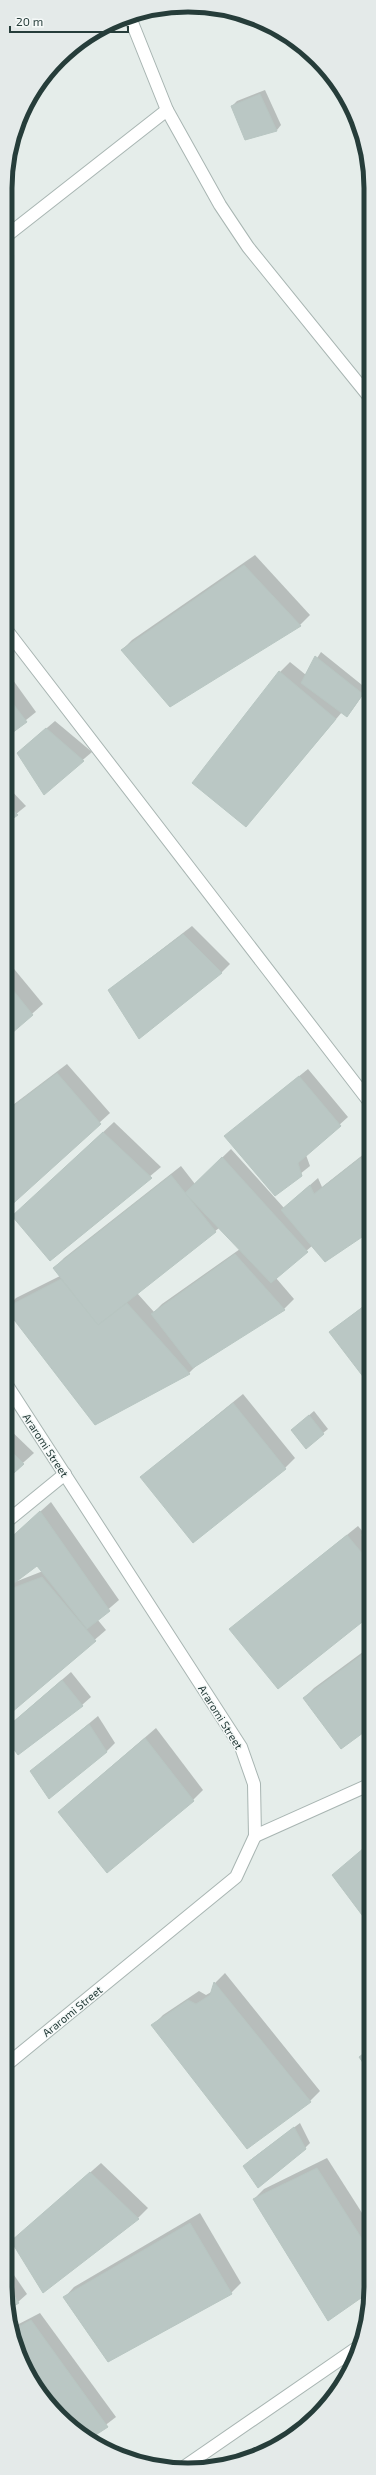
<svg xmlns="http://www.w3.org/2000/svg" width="376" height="2475" font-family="'Exo 2',sans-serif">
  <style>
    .shadow { fill: #0003; fill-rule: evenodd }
    .building { fill: #bac7c4; stroke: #b8c6c2 }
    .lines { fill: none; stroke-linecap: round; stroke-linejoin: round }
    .minor-casing { stroke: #a8b5b2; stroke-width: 14 }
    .minor { stroke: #fff; stroke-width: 12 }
    .labels { text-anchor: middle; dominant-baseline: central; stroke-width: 3; stroke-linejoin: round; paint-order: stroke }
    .street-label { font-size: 11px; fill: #263d3a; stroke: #f5f9f8 }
    .rim { fill: none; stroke: #263d3a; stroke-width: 5 }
  </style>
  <rect width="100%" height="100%" fill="#e5edea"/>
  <g class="shadow">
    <path d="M265 90 281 125 277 130 232 106 237 101Z"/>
    <path d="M255 555 310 615 300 625 122 650 132 640Z"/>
    <path d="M321 652 367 689 352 710 342 712 246 826 280 672 290 662 306 675Z"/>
    <path d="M5 669 36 712 5 737Z"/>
    <path d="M55 721 92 752 44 793 27 745Z"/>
    <path d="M5 784 26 806 5 823Z"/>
    <path d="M192 926 230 964 221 973 109 990Z"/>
    <path d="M5 958 43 1004 5 1038Z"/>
    <path d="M67 1064 110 1113 7 1207 5 1111Z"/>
    <path d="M308 1069 348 1117 306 1155 310 1166 275 1194 225 1136Z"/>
    <path d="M114 1122 161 1167 50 1260 24 1206Z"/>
    <path d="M231 1149 284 1208 318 1178 322 1187 369 1150 371 1229 313 1245 276 1278 294 1299 284 1309 198 1364 189 1373 95 1424 6 1308 16 1298 60 1276 54 1268 64 1258 181 1166 195 1184ZM219 1228 240 1249 162 1304 154 1312 137 1293Z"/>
    <path d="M371 1300V1385L331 1332Z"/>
    <path d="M243 1394 295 1458 285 1468 141 1477Z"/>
    <path d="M314 1411 328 1429 323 1433 292 1430Z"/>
    <path d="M6 1426 34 1453 5 1479V1427Z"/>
    <path d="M51 1502 119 1600 97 1619 106 1630 5 1717V1591L11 1586 5 1543ZM37 1564 43 1571 15 1582Z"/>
    <path d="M358 1526 364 1533 371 1527V1614L230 1629Z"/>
    <path d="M371 1646V1725L304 1698 314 1688Z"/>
    <path d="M71 1672 91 1697 82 1705 5 1729Z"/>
    <path d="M98 1716 115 1743 106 1752 32 1771Z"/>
    <path d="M156 1728 203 1790 193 1800 70 1802Z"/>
    <path d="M225 1973 320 2091 310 2101 247 2147 153 2025 163 2015 199 1991 206 1995 213 1991 215 1983Z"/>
    <path d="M300 2123 310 2143 305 2148 249 2161Z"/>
    <path d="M327 2158 371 2227V2290L254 2199 264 2189Z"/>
    <path d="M101 2163 148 2208 138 2218 12 2241Z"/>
    <path d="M200 2213 241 2283 231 2293 64 2298 74 2287Z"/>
    <path d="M5 2262 27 2294 18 2302 5 2287Z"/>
    <path d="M40 2313 116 2417 90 2437 58 2416 19 2357 13 2327Z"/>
  </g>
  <g class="building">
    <path d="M260 94 277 131 245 140 231 106Z"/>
    <path d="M244 565 301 626 170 707 121 650Z"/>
    <path d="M315 656 363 694 347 717 301 683Z"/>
    <path d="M279 671 336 719 246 827 192 783Z"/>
    <path d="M5 693 27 722 5 738Z"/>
    <path d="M46 728 84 761 44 795 17 753Z"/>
    <path d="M5 802 18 815 5 824Z"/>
    <path d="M183 934 222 973 139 1039 108 990Z"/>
    <path d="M5 980 33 1015 5 1039Z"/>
    <path d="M57 1073 101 1124 7 1209 5 1112Z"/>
    <path d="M299 1076 341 1126 298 1163 302 1176 275 1196 224 1136Z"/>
    <path d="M103 1132 152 1178 50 1261 12 1216Z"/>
    <path d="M222 1157 308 1252 271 1283 185 1193Z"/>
    <path d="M360 1158 371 1169V1231L325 1262 281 1210 310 1185 314 1194Z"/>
    <path d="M171 1175 216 1232 98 1325 53 1268Z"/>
    <path d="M235 1254 285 1310 193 1368 151 1314Z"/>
    <path d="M61 1279 98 1325 127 1303 190 1374 95 1425 5 1308Z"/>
    <path d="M371 1301V1387L329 1332Z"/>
    <path d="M233 1403 286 1469 193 1543 140 1477Z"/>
    <path d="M309 1415 324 1434 306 1449 291 1430Z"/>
    <path d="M5 1445 24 1464 5 1481Z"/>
    <path d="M40 1511 110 1611 87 1629 37 1566 5 1590V1543Z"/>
    <path d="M371 1527V1546L361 1535Z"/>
    <path d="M347 1535 371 1564V1615L278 1689 229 1629Z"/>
    <path d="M42 1577 96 1641 5 1718V1591Z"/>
    <path d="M371 1648V1727L341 1749 303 1698Z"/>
    <path d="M62 1680 83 1706 18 1755 5 1737V1729Z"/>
    <path d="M89 1724 107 1752 49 1799 30 1771Z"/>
    <path d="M145 1738 194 1801 107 1873 58 1812Z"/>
    <path d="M371 1842V1927L332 1875Z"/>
    <path d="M214 1982 311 2102 247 2149 151 2025 188 2000 196 2004 210 1995Z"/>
    <path d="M371 2048V2074L359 2057Z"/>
    <path d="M294 2127 306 2149 258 2188 243 2166Z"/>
    <path d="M317 2168 371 2253V2291L328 2321 253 2199Z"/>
    <path d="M90 2172 139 2219 43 2293 11 2241Z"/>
    <path d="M190 2223 232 2294 108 2362 63 2297Z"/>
    <path d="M5 2283 19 2303 9 2309 5 2287Z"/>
    <path d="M31 2320 108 2427 91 2438 58 2416 19 2357 13 2330Z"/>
  </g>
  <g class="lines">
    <defs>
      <g id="minor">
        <path d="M129 15 167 110 220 205 248 247 371 399"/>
        <path d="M5 237 167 110"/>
        <path d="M5 628 371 1104"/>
        <path d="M5 1523 65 1474"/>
        <path d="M255 1836 371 1784"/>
        <path d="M5 2066 236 1877 255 1836 254 1784 241 1747 5 1382"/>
        <path d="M181 2469 358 2347"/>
      </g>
    </defs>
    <use href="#minor" class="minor-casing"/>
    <use href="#minor" class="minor"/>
  </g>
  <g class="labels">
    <g class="street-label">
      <text transform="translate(46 1445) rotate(57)">Araromi Street</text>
      <text transform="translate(221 1717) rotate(58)">Araromi Street</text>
      <text transform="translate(72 2011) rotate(-39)">Araromi Street</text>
    </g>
  </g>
  <path d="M0 0H376V2475H0ZM188 12H188A176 176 0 0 1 364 188V2287A176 176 0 0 1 188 2463H188A176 176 0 0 1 12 2287V188A176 176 0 0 1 188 12Z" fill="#e4eae9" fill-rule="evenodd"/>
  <path class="rim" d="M188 12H188A176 176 0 0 1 364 188V2287A176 176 0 0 1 188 2463H188A176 176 0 0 1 12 2287V188A176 176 0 0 1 188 12Z"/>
  <path d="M10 26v6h118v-6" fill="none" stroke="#263d3a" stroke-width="2"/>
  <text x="16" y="26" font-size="12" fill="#263d3a" stroke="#f5f9f8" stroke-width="3" paint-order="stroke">20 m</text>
</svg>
